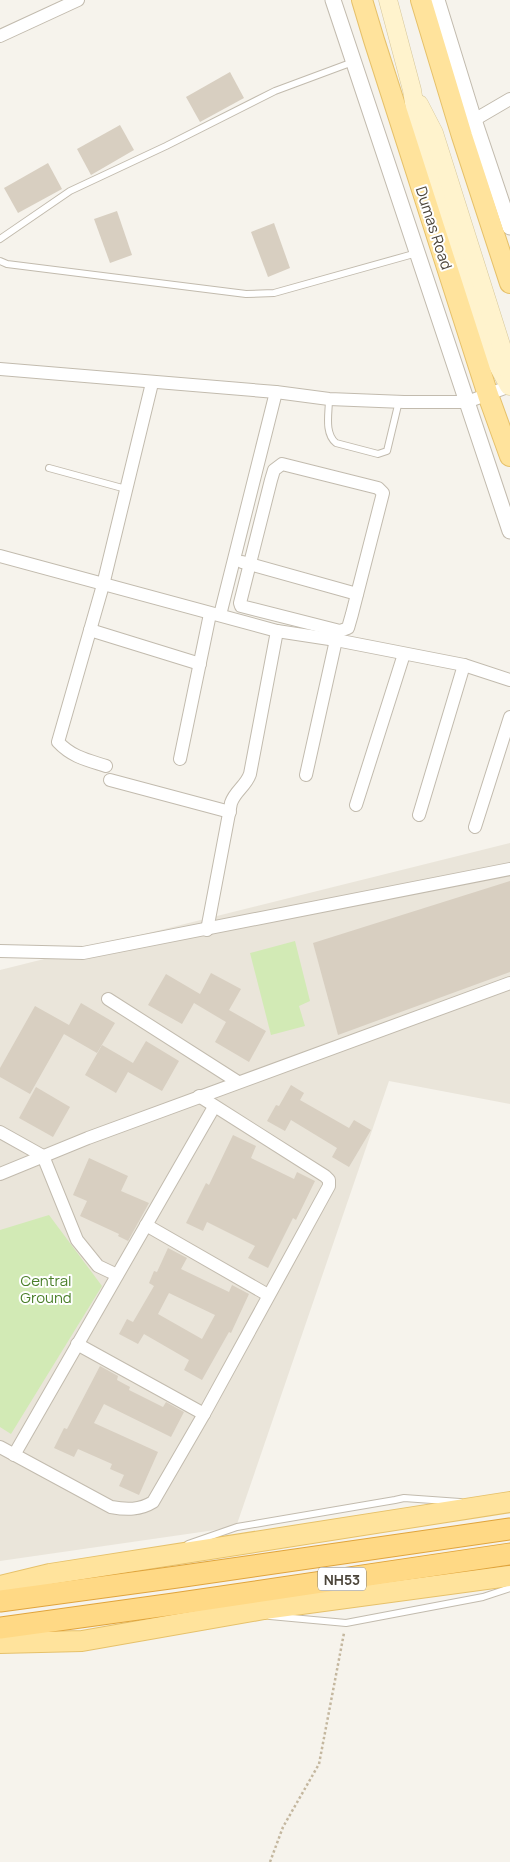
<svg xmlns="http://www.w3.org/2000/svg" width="510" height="1862" font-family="Manrope,sans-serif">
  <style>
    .residential { fill: #eae5da }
    .green { fill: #d2eab5 }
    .building { fill: #d8cfc1; fill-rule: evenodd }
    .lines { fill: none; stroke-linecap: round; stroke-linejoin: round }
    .service-casing { stroke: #c2bbae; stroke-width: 8 }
    .minor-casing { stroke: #c2bbae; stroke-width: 14 }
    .tertiary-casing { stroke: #c2bbae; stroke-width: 17 }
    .secondary-casing { stroke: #d6c79b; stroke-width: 19 }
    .primary-casing { stroke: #e6c16a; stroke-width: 22 }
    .trunk-casing { stroke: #e0a43c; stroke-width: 23 }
    .path { stroke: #c4b79f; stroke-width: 2.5; stroke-dasharray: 2.5 2.5; stroke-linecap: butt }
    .service { stroke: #fff; stroke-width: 6 }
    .minor { stroke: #fff; stroke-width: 12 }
    .tertiary { stroke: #fff; stroke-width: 15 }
    .secondary { stroke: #fff3cd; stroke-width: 18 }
    .primary { stroke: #ffe39c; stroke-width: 20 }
    .trunk { stroke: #ffd985; stroke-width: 21 }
    .labels { text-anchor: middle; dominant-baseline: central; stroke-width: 4; stroke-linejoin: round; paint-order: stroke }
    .shield { fill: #fff; stroke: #817c74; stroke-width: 1 }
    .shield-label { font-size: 14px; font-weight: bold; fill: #4b4439 }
    .street-label { font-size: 15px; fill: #4b4439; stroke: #fff }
    .park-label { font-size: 15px; fill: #4a7f2a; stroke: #fff }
  </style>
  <rect width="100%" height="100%" fill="#f6f3ec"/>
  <path class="residential" d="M510 843V1104L389 1081 236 1527 0 1561V970Z"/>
  <g class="green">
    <path d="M295 941 310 1001 299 1006 305 1026 271 1035 250 953Z"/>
    <path d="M49 1215 102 1286 11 1434 0 1427V1230Z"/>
  </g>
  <g class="building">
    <path d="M230 72 244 98 200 122 186 97Z"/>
    <path d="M120 125 134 150 91 175 77 149Z"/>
    <path d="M48 163 62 189 18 213 4 188Z"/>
    <path d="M117 211 132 255 110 263 94 219Z"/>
    <path d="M274 223 290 268 268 277 251 232Z"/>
    <path d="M510 881V972L338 1035 313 943Z"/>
    <path d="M211 973 241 989 229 1010 266 1031 249 1062 215 1042 226 1022 194 1003 182 1024 148 1005 166 974 200 994Z"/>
    <path d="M81 1003 115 1023 97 1053 64 1034 30 1094 0 1077V1068L35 1006 69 1025Z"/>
    <path d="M146 1041 179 1061 162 1091 128 1072 116 1093 85 1075 102 1045 133 1063Z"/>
    <path d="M291 1085 304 1093 300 1100 349 1128 354 1120 371 1130 349 1167 332 1157 337 1148 291 1120 285 1131 267 1121 276 1105 279 1106Z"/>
    <path d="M36 1087 70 1107 53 1137 19 1118Z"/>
    <path d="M233 1135 256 1146 251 1158 294 1179 297 1172 315 1181 296 1220 293 1218 268 1268 248 1258 255 1246 207 1222 203 1231 186 1223 206 1183 209 1185Z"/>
    <path d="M89 1158 128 1176 121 1191 149 1203 128 1241 118 1236 119 1234 80 1216 87 1201 73 1195Z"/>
    <path d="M168 1248 187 1258 181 1269 229 1292 232 1285 249 1294 231 1333 229 1332 202 1380 184 1370 189 1360 144 1334 138 1344 119 1334 127 1319 133 1322 154 1286 149 1283 154 1271 157 1272ZM169 1293 215 1315 202 1339 158 1314Z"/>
    <path d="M100 1366 118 1376 117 1380 130 1387 129 1390 163 1407 166 1402 184 1412 171 1437 104 1404 94 1423 158 1452 139 1495 119 1486 124 1475 110 1469 112 1464 78 1449 74 1457 54 1448 64 1428 67 1429Z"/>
  </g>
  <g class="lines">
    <defs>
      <g id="service">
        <path d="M0 239 70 191 166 146 275 91 353 62"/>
        <path d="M0 261 7 264 246 294 274 293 417 253"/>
        <path d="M329 399C329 413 324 433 336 443L378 454 387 451 399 401"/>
        <path d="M49 468 126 489"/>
        <path d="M188 1544 237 1527 395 1500 404 1498 460 1502"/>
        <path d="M270 1616 346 1623 483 1597 510 1588"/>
      </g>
      <g id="minor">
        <path d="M0 36 78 0"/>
        <path d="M474 120 510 99"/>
        <path d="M0 369 276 392 329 399 404 402H467L510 386"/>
        <path d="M282 464 378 488 383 493 352 614 348 628 340 631 241 606 240 603 271 480 274 470Z"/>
        <path d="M0 556 277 631 336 640 464 665 510 680"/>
        <path d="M242 562 357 594"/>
        <path d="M220 615 276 392"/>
        <path d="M90 630 200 664"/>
        <path d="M180 759 210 614"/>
        <path d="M106 766C87 760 72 757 58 742L103 585 152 383"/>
        <path d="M306 775 336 640"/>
        <path d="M110 780 230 812"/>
        <path d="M356 805 404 654"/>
        <path d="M419 815 464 665"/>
        <path d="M475 827 510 717"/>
        <path d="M207 930 231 803C235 791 246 786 250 774L277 631"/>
        <path d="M0 951 83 953 510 869"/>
        <path d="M108 999 238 1082"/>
        <path d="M0 1132 43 1156 77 1240 98 1266 117 1275"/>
        <path d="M0 1174 88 1138 510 983"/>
        <path d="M146 1225 268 1295"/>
        <path d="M77 1344 204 1414"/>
        <path d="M0 1447 111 1507C127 1510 140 1510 153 1502L204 1414 329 1186V1180L325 1176 199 1096"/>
        <path d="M14 1455 214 1107"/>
      </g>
      <g id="tertiary">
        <path d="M333 0 510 531"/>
        <path d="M437 0 474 120 510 227"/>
      </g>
      <g id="secondary">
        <path d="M388 0 412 90 419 135 489 349 509 386"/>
        <path d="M419 104 434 133 501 345 506 368"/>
      </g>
      <g id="primary">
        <path d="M362 0 374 40 488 395 510 456"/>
        <path d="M421 0 462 136 510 283"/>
        <path d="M0 1586 50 1574 510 1502"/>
        <path d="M0 1643 82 1641 264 1609 510 1576"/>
      </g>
      <g id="trunk">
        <path d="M0 1601 177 1577 510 1529"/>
        <path d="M0 1628 174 1604 510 1554"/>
      </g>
    </defs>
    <use href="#service" class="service-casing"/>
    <use href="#minor" class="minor-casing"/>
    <use href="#tertiary" class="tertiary-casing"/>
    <use href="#secondary" class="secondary-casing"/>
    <use href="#primary" class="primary-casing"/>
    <use href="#trunk" class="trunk-casing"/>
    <path class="path" d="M270 1862 283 1827 319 1764 344 1633"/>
    <use href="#service" class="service"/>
    <use href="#minor" class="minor"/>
    <use href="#tertiary" class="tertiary"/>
    <use href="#secondary" class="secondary"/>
    <use href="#primary" class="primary"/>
    <use href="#trunk" class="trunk"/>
  </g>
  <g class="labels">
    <rect class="shield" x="318" y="1567.5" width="48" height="23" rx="4"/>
    <g class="shield-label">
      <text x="342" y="1579">NH53</text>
    </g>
    <g class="street-label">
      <text transform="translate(434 228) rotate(72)">Dumas Road</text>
    </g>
    <g class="park-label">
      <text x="46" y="1280">Central<tspan x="46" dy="17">Ground</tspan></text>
    </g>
  </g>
</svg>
